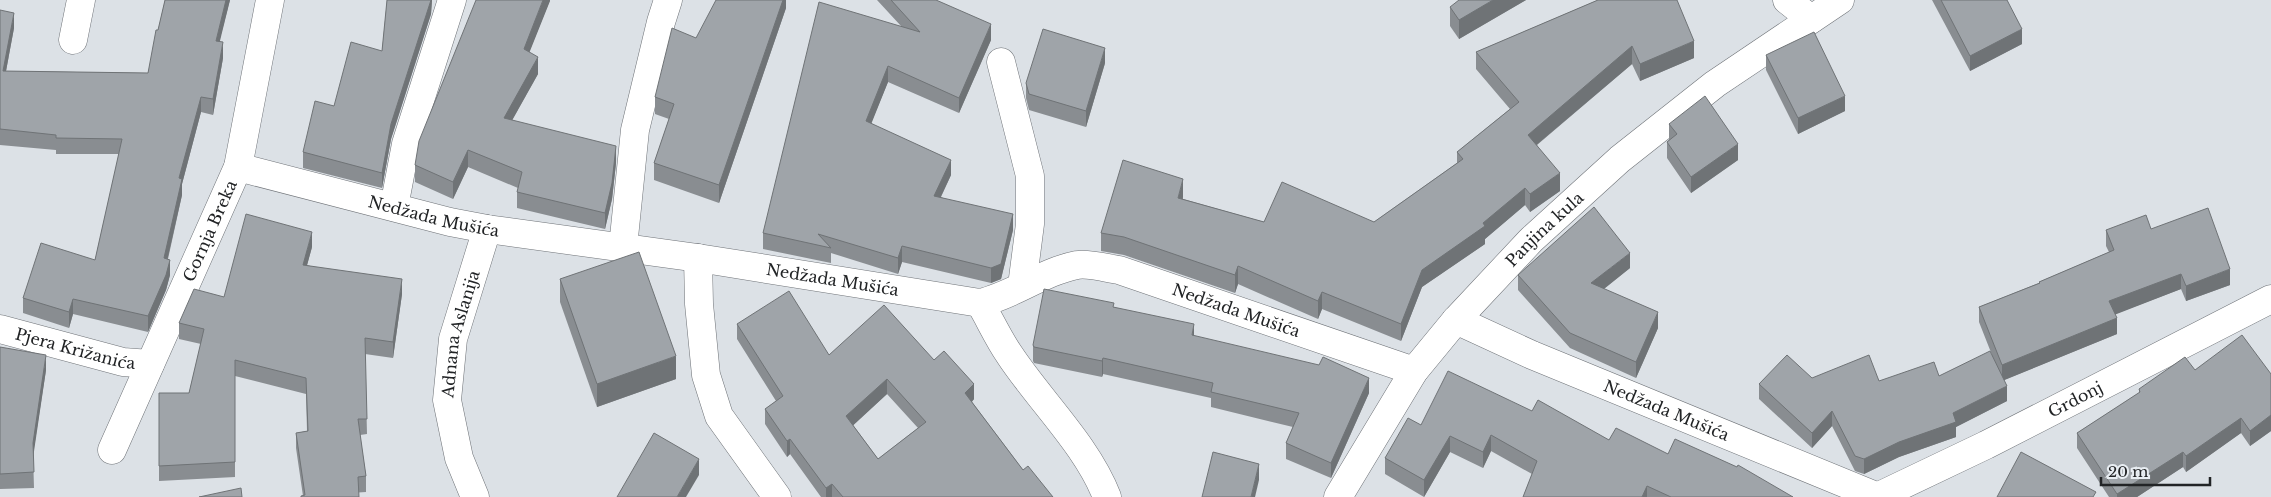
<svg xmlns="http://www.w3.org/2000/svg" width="2271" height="497" font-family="'Libre Baskerville',serif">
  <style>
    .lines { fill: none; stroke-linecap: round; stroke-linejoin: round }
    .street-casing { stroke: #6f7378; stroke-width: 29 }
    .street { stroke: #fff; stroke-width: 28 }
    .wall { fill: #898d91; fill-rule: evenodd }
    .shaded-wall { fill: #6f7376 }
    .building { fill: #9fa4a9; stroke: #6f7376; fill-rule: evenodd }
    .labels { text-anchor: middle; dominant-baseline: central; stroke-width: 4; stroke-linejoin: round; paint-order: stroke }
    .street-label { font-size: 16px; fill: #222426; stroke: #e9eef3 }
  </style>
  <rect width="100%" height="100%" fill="#dce1e6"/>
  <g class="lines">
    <defs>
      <g id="street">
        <path d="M1787 0 1811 19"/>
        <path d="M73 40 81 0"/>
        <path d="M1001 62 1030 176V224L1022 286"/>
        <path id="s1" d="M238 167 450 222 487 229 698 258 980 303C1014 295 1042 272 1077 265 1089 263 1106 268 1119 270L1414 371"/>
        <path d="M394 207 406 144 452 0"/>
        <path d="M623 247 635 130 661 22 668 0"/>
        <path d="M698 258 699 304 706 375 719 416 777 497"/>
        <path d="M980 303C990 320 998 338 1009 354 1039 400 1087 445 1107 497"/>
        <path id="s2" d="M1456 320 1532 355 1878 497"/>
        <path id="s3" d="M0 329 123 362 150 364"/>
        <path id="s4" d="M112 450 238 167 270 0"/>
        <path id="s5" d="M475 497 459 458 447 400 453 339 487 229"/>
        <path id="s6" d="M1338 497 1414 371 1456 320 1531 240 1620 159 1715 84 1840 0"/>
        <path id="s7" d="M1877 497 1986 445 2271 299"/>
      </g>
    </defs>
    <use href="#street" class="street-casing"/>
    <use href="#street" class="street"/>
  </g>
  <g class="wall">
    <path d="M165 0H230L219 42 223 58 213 115 201 112 182 184V195L168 259 170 275 166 290 148 332 73 314 69 328 23 313V298L95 260 119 154H56V150L0 145V10L14 28 6 71 148 73Z"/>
    <path d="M387 0H432L431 14 391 139 382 188 303 168V152L334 106 382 51Z"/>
    <path d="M550 0 529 52 538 74 512 120 616 163 612 199 605 229 517 208V192L518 188 468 167 453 199 415 182V165Z"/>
    <path d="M786 0V8L719 203 654 180V163L669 119 655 114V97L696 38Z"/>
    <path d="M877 0H936L991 40 959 113 888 82 871 123 951 175 941 197 1013 230 1001 279 991 283 902 262 898 274 831 253V263L763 249V233L901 26Z"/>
    <path d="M1526 0 1459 39 1450 26V7Z"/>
    <path d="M1598 0 1694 58 1640 81 1632 64 1537 145 1560 191 1530 212 1525 205 1485 239V244L1422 287 1401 341 1322 309 1318 319 1238 284 1235 293 1124 255 1101 251V233L1183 197V199L1264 222H1374L1457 163V152L1510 109 1476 69V52Z"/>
    <path d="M1932 0H2007L2022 44 1970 71Z"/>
    <path d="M1766 55 1845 111 1798 134 1766 70Z"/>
    <path d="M1105 63 1086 127 1029 110 1026 98V83Z"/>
    <path d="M1669 124 1738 160 1691 193 1667 158V142L1669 140Z"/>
    <path d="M2151 229 2230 285 2186 301 2181 289 2115 314 2117 334 2004 380 2007 401 1956 427V437L1899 457 1864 474 1855 471 1832 426 1812 448 1759 399V384L1812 378 1879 381 1939 376 1992 355 1979 322V307L2039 283V282L2109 252 2106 246V230Z"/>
    <path d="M312 247 307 265 402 294 393 358 365 354 367 434 360 435 366 476V492L303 496 296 448V433L307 431 306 394 235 376V477L159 481V393H189L201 344 179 339V323Z"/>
    <path d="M1630 268 1604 289 1658 328 1636 378 1570 348 1518 290V275Z"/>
    <path d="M560 279 676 379 597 407 560 302Z"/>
    <path d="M1114 307 1194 336 1369 393 1331 478 1286 459V443L1293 427 1211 407V398L1103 374 1102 377 1034 363 1033 361V345Z"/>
    <path d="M737 324 829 355 934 360 974 399 972 402 1023 470 1053 497H821L790 454 787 457 765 424V409L776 401 737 339ZM887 394 918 428 878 459 853 425Z"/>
    <path d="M0 347 46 370 33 454 34 488 0 489Z"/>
    <path d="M2195 370 2271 374V431L2250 446 2241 433 2186 472 2183 467 2137 497H2109L2077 448V433L2139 393V389Z"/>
    <path d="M1532 411 1609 440 1668 454 1793 497H1523L1532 474 1491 451 1483 468 1450 452 1424 497 1385 474V458L1421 425Z"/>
  </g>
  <g class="shaded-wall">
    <path d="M226 0H230L216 57V41Z"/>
    <path d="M431 0H432L431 14 391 139 382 188V173L391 124Z"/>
    <path d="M543 0H550V1L524 66V49Z"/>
    <path d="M783 0H786V8L719 203V185Z"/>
    <path d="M1493 0H1526L1459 39V20Z"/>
    <path d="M14 13V28L3 87V71Z"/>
    <path d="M991 24V40L959 113V98Z"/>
    <path d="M2022 29V44L1970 71V56Z"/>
    <path d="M1694 41V58L1640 81V64Z"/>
    <path d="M223 42V58L213 115V99Z"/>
    <path d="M1632 46V64L1528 152V135Z"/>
    <path d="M1105 48V63L1086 127V111Z"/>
    <path d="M538 57V74L504 135V118Z"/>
    <path d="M888 66V82L866 137V121Z"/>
    <path d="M1845 96V111L1798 134V118Z"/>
    <path d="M201 97V112L182 184V195L164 274V258L179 178Z"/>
    <path d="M1738 144V160L1691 193V177Z"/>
    <path d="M616 146V163L612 199 605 229V213Z"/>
    <path d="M468 150V167L453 199V182Z"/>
    <path d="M951 160V175L934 211V196Z"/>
    <path d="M1560 173V191L1530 212V194Z"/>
    <path d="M1183 179V197L1178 215V198Z"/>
    <path d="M1525 188V205L1485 239V244L1422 287 1401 341V324L1422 270 1483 223Z"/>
    <path d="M1013 214V230L1001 279 991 283V268Z"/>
    <path d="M312 232V247L303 280V265Z"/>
    <path d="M902 246V262L898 274V258Z"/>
    <path d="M1630 253V268L1591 299V283Z"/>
    <path d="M170 260V275L166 290 148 332V316Z"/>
    <path d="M1238 266V284L1235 293V275Z"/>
    <path d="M2230 269V285L2186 301V286Z"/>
    <path d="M2181 274V289L2109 317V301Z"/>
    <path d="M402 279V294L393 358V342Z"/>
    <path d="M1322 292V309L1318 319V301Z"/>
    <path d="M73 299V314L69 328V312Z"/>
    <path d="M1658 312V328L1636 378V362Z"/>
    <path d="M2117 318V334L2002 381V365Z"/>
    <path d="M1194 324V340L1192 335Z"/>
    <path d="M46 355V370L33 458V443Z"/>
    <path d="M676 356V379L597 407V384Z"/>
    <path d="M1103 358V374L1102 377V361Z"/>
    <path d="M1369 378V393L1331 478V463Z"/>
    <path d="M887 379V394L846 432V416Z"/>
    <path d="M974 384V399L965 409V393Z"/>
    <path d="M2007 386V401L1956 427V437L1899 457 1864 474V459L1953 413Z"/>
    <path d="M1832 411V426L1812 448V433Z"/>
    <path d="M2271 415V431L2250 446V431Z"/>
    <path d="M2241 418V433L2186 472V456Z"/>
    <path d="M1491 435V451L1483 468V452Z"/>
    <path d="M1450 436V452L1424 497V480Z"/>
    <path d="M790 439V454L787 457V441Z"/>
    <path d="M2183 452V467L2137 497H2117V494Z"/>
    <path d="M699 459V475L686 497H677Z"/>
    <path d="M1259 464V480L1255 497H1251Z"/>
    <path d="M832 484V497H826V488Z"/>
    <path d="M1647 486V497H1642Z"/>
  </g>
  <g class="building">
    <path d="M165 0H226L216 41 223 42 213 99 201 97 179 178 182 179 164 258 170 260 166 275 148 316 73 299 69 312 23 298 41 243 95 260 122 139 56 138V135L0 129V10L14 13 3 71 148 73 156 30H158Z"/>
    <path d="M387 0H431L391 124 382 173 303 152 315 101 334 106 351 42 382 51Z"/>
    <path d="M476 0H543L524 49 538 57 504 118 616 146 612 183 605 213 517 192 522 172 468 150 453 182 415 165 419 141Z"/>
    <path d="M716 0H783L719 185 654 163 674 104 655 97 672 28 696 38Z"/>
    <path d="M891 0H936L991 24 959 98 888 66 866 121 951 160 934 196 1013 214 1001 264 991 268 902 246 898 258 818 234 831 248 763 233 819 2 920 32Z"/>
    <path d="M1459 0H1493L1459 20 1450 7Z"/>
    <path d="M1598 0H1677L1694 41 1640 64 1632 46 1528 135 1560 173 1530 194 1525 188 1483 223 1485 226 1422 270 1401 324 1322 292 1318 301 1238 266 1235 275 1124 237 1101 233 1123 160 1183 179 1178 198 1264 222 1282 182 1374 222 1463 159 1457 152 1519 102 1476 52Z"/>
    <path d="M1941 0H2007L2022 29 1970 56Z"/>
    <path d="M1043 29 1105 48 1086 111 1029 94 1026 83Z"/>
    <path d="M1814 32 1845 96 1798 118 1766 55Z"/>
    <path d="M1705 96 1738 144 1691 177 1667 142 1677 134 1669 124Z"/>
    <path d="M1594 207 1630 253 1591 283 1658 312 1636 362 1570 333 1518 275Z"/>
    <path d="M2208 208 2230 269 2186 286 2181 274 2109 301 2117 318 2002 365 1979 307 2040 283 2039 282 2114 250 2106 230 2146 215 2151 229Z"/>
    <path d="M246 214 312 232 303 265 402 279 393 342 365 338 367 419H358L366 476 358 477 359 497H301V496L305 495 296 433 308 431 306 378 235 360V462L159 466V393H189L204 329 179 323 194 289 224 297Z"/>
    <path d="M639 252 676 356 597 384 560 279Z"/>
    <path d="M1044 289 1114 303 1113 307 1194 324 1192 335 1319 365 1323 357 1369 378 1331 463 1286 443 1299 413 1211 392 1213 383 1103 358 1102 361 1034 347 1033 345Z"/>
    <path d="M789 291 829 355 884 305 934 360 944 351 974 384 965 393 1023 470 1028 466 1053 497H843L832 484 826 488 790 439 787 441 765 409 783 396 737 324ZM887 379 926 422 878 459 846 416Z"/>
    <path d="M2242 335 2271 374V415L2250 431 2241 418 2186 456 2183 452 2117 494 2077 433 2140 392 2139 389 2185 357 2195 370Z"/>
    <path d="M0 347 46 355 33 443 34 472 0 474Z"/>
    <path d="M1990 351 2007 386 1953 413 1956 422 1899 442 1864 459 1855 456 1832 411 1812 433 1759 384 1787 355 1812 378 1869 355 1879 381 1934 362 1939 376Z"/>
    <path d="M1448 371 1532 411 1538 400 1609 440 1616 428 1668 454 1675 439 1737 467 1738 465 1793 497H1671L1647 486 1642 497H1523L1537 461 1491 435 1483 452 1450 436 1424 480 1385 458 1408 418 1421 425Z"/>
    <path d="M654 433 699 459 677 497H617Z"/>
    <path d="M1213 452 1259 464 1251 497H1202Z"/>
    <path d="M2021 452 2096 492 2093 497H1997Z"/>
    <path d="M241 488 242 497H199Z"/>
  </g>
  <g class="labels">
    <g class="street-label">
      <text stroke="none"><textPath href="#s1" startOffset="202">Nedžada Mušića</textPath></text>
      <text stroke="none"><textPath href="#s6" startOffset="340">Panjina kula</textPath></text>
      <text stroke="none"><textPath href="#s4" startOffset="240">Gornja Breka</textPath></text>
      <text stroke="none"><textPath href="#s1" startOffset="606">Nedžada Mušića</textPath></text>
      <text stroke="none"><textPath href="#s1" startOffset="1026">Nedžada Mušića</textPath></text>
      <text stroke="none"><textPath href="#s5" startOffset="169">Adnana Aslanija</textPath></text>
      <text stroke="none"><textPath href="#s3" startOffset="78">Pjera Križanića</textPath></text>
      <text stroke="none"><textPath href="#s7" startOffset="221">Grdonj</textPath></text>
      <text stroke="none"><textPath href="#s2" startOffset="229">Nedžada Mušića</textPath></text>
    </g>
  </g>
  <path d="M2101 477v8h109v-8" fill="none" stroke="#222426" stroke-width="2.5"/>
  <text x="2108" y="477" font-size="15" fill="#222426" stroke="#e9eef3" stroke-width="4" paint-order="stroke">20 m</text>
</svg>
